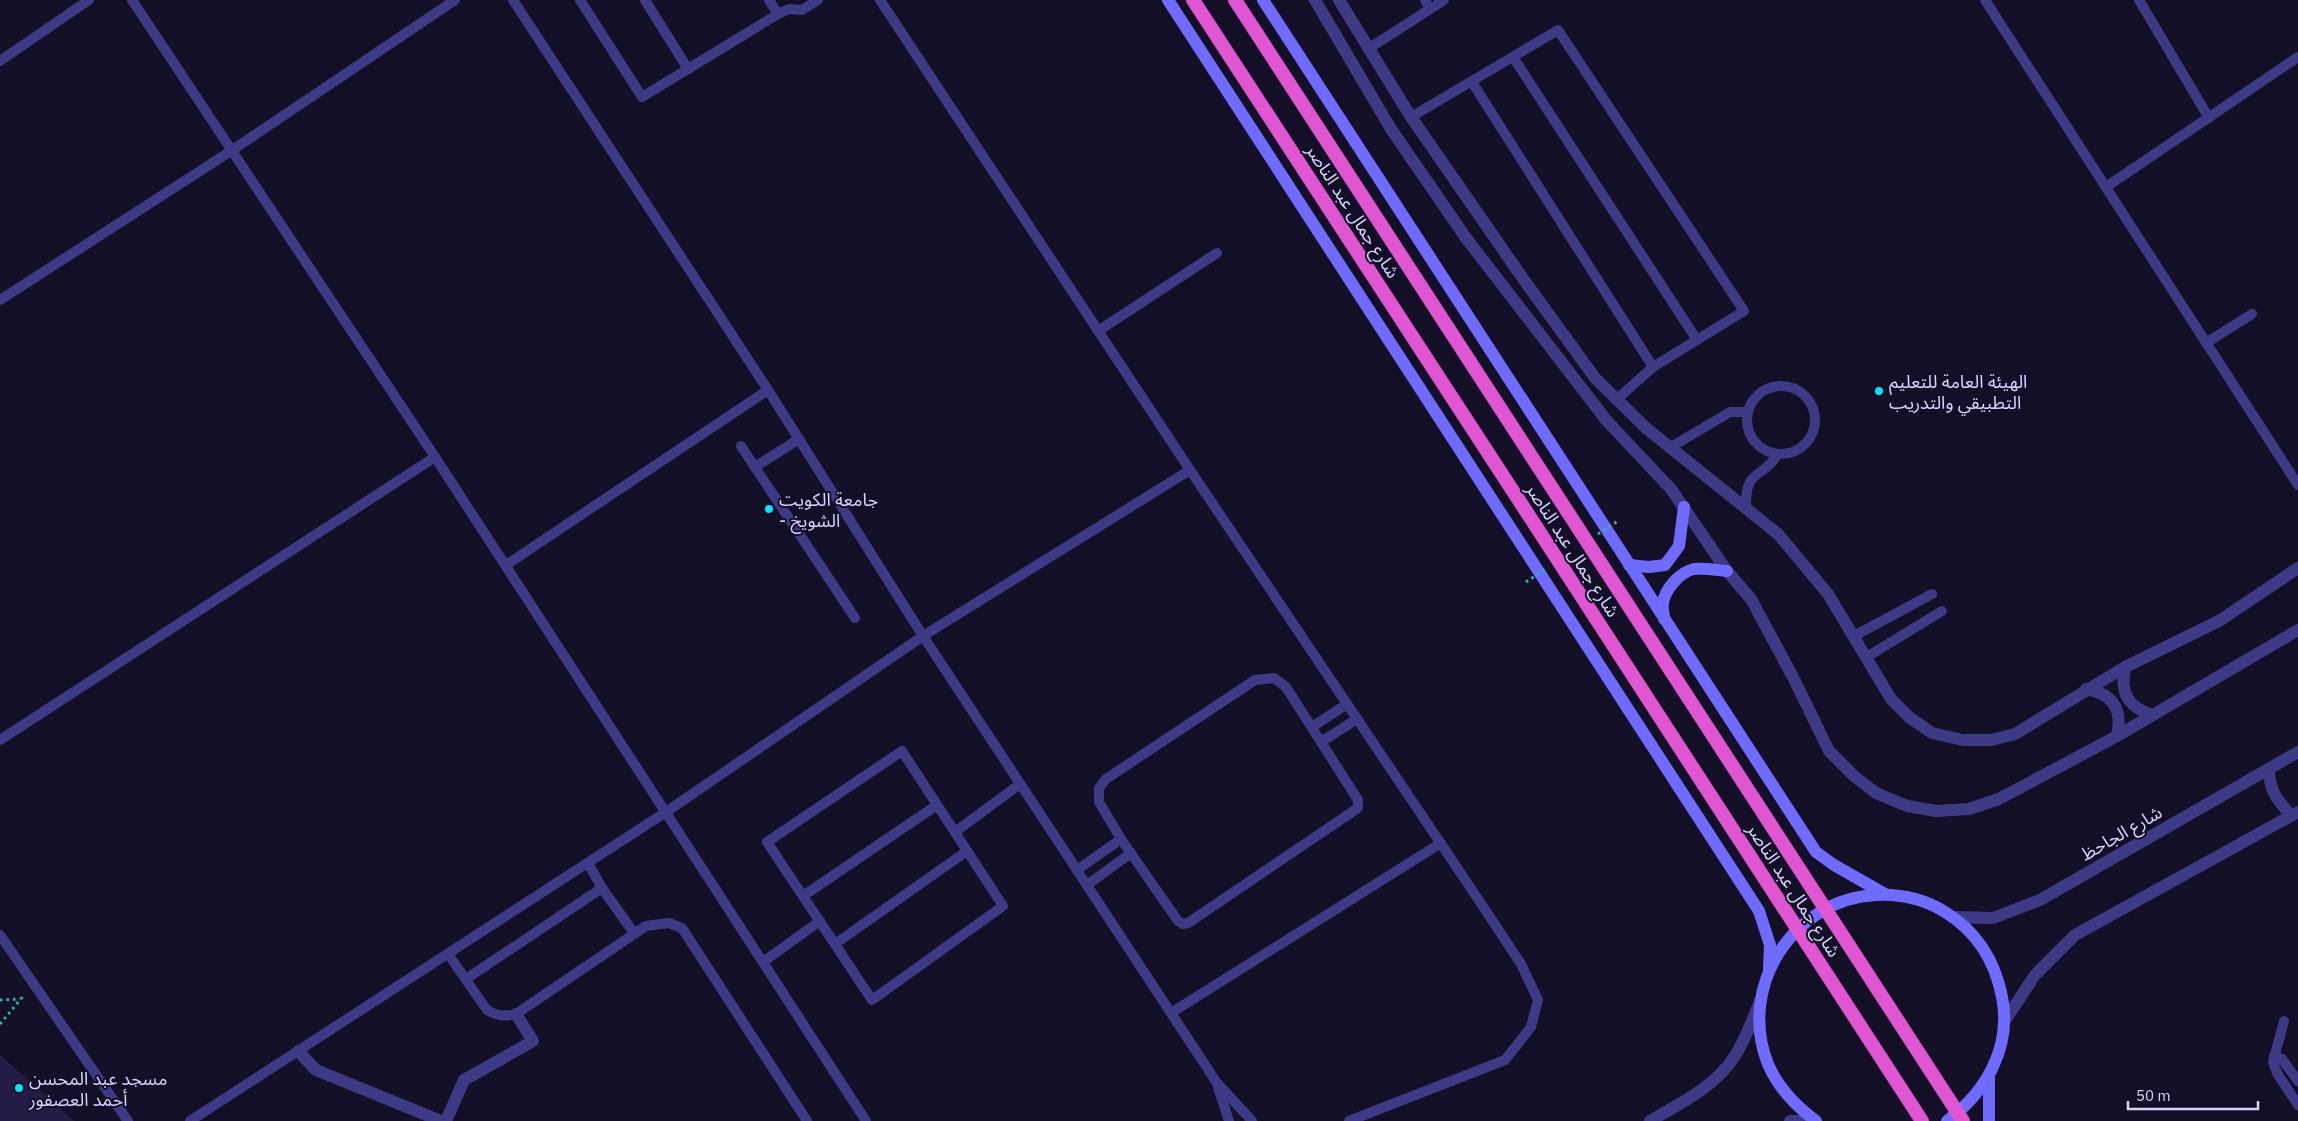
<svg xmlns="http://www.w3.org/2000/svg" width="2298" height="1121" font-family="'IBM Plex Sans','Noto Sans Arabic',sans-serif">
  <style>
    .building { fill: #241b47 }
    .lines { fill: none; stroke-linecap: round; stroke-linejoin: round }
    .path { stroke: #2fb8b0; stroke-width: 3; stroke-dasharray: 2.5 4; stroke-linecap: butt }
    .service { stroke: #3d3a85; stroke-width: 10 }
    .pedestrian { stroke: #3d3a85; stroke-width: 12 }
    .tertiary { stroke: #3d3a85; stroke-width: 12 }
    .secondary { stroke: #6f6bff; stroke-width: 12 }
    .trunk { stroke: #e055d1; stroke-width: 14 }
    .path-bridge { stroke: #2fb8b0; stroke-width: 3; stroke-dasharray: 2.5 4; stroke-linecap: butt }
    .trunk-bridge { stroke: #e055d1; stroke-width: 14 }
    .poi-dot { fill: #00e5ff; stroke: #130f26; stroke-width: 2 }
    .labels { text-anchor: middle; dominant-baseline: central; stroke-width: 4; stroke-linejoin: round; paint-order: stroke }
    .street-label { font-size: 18px; fill: #d9d4ff; stroke: #130f26 }
    .poi-label { font-size: 18px; fill: #d9d4ff; stroke: #130f26; text-anchor: start }
  </style>
  <rect width="100%" height="100%" fill="#130f26"/>
  <path class="building" d="M0 1055 74 1121H0Z"/>
  <g class="lines">
    <g class="path">
      <path d="M0 1000 20 999"/>
      <path d="M0 1024 25 994"/>
    </g>
    <g class="service">
      <path d="M132 0 435 457 866 1121"/>
      <path d="M513 0 768 390 923 636 1217 1083 1252 1121"/>
      <path d="M580 0 642 97 778 14 789 9 802 10 818 0"/>
      <path d="M645 0 688 69"/>
      <path d="M769 0 778 14"/>
      <path d="M880 0 1190 470 1478 899 1521 964 1538 1000 1531 1027 1505 1060 1349 1121"/>
      <path d="M1425 0 1430 9"/>
      <path d="M1985 0 2298 485"/>
      <path d="M2139 0 2209 118"/>
      <path d="M1368 49 1444 0"/>
      <path d="M1513 57 1697 340"/>
      <path d="M0 61 89 0"/>
      <path d="M1472 82 1653 367"/>
      <path d="M1411 117 1558 30 1744 311 1653 367 1616 400"/>
      <path d="M2106 187 2298 57"/>
      <path d="M0 300 231 151 455 0"/>
      <path d="M1098 331 1217 253"/>
      <path d="M2206 343 2252 314"/>
      <circle cx="1781" cy="420" r="34"/>
      <path d="M741 446 855 618"/>
      <path d="M1671 447 1730 412H1748"/>
      <path d="M755 467 799 439"/>
      <path d="M1746 506C1745 468 1763 479 1777 455"/>
      <path d="M506 565 768 390"/>
      <path d="M1854 636 1932 594"/>
      <path d="M1865 658 1942 611"/>
      <path d="M1274 678 1286 687 1358 800V808L1188 923 1183 924 1178 921 1121 839 1099 802V788L1106 779 1255 680Z"/>
      <path d="M1312 727 1347 704"/>
      <path d="M0 740 435 457"/>
      <path d="M1321 742 1357 719"/>
      <path d="M902 751 1003 906 872 1000 767 842Z"/>
      <path d="M955 832 1020 784"/>
      <path d="M588 863 602 888 634 933"/>
      <path d="M1077 870 1121 839"/>
      <path d="M1087 885 1131 853"/>
      <path d="M803 896 937 805"/>
      <path d="M0 935 128 1121"/>
      <path d="M835 944 967 851"/>
      <path d="M448 954 487 1010C497 1016 504 1017 516 1014L646 926 669 923 682 928 807 1121"/>
      <path d="M763 962 820 921"/>
      <path d="M466 979 602 888"/>
      <path d="M1171 1013 1441 843"/>
      <path d="M2284 1021 2273 1062 2277 1073 2298 1105"/>
      <path d="M2274 1056 2282 1059 2298 1081"/>
      <path d="M1218 1087 1229 1121"/>
      <path d="M190 1121 666 812 923 636 1190 470"/>
    </g>
    <g class="pedestrian">
      <path d="M298 1051 316 1070 441 1121"/>
      <path d="M446 1121 464 1080 533 1041 516 1014"/>
    </g>
    <g class="tertiary">
      <path d="M1315 0 1391 129 1466 238 1607 421 1671 489 1727 571 1751 599 1794 679 1829 751 1854 776 1876 793 1907 806 1936 811 1969 809 1999 799 2117 736 2298 630"/>
      <path d="M1339 0 1411 117 1524 280 1595 378 1646 428 1778 534 1828 594 1891 699 1909 717 1932 733 1963 740H1991L2015 734 2125 667 2219 621 2298 568"/>
      <path d="M2125 667C2120 693 2127 706 2152 715"/>
      <path d="M2086 689C2113 694 2123 709 2117 736"/>
      <path d="M2269 769C2269 790 2277 800 2291 815"/>
      <path d="M1953 917 1993 918 2040 900 2298 752"/>
      <path d="M2004 1022 2035 975 2075 935 2298 812"/>
      <path d="M1650 1121C1681 1103 1717 1086 1736 1054 1746 1038 1753 1019 1760 1001"/>
      <path d="M1790 1121H1808"/>
    </g>
    <g class="secondary">
      <path d="M1168 0 1759 911 1770 945 1769 969"/>
      <path d="M1263 0 1816 852 1834 865 1885 894"/>
      <path d="M1629 565 1649 567 1665 565 1679 546 1684 507"/>
      <path d="M1664 619C1664 614 1662 608 1663 603 1665 589 1680 572 1694 569 1704 568 1716 570 1727 571"/>
      <path d="M1989 1078V1121"/>
      <path d="M1816 1121C1796 1106 1778 1088 1768 1064 1737 987 1793 899 1876 895 1900 894 1924 899 1945 912 1976 931 1995 961 2002 997 2012 1047 1986 1092 1947 1121"/>
    </g>
    <g class="trunk">
      <path d="M1193 0 1537 528"/>
      <path d="M1235 0 1567 511"/>
    </g>
    <g class="path-bridge">
      <path d="M1598 534 1618 521"/>
      <path d="M1526 582 1547 568"/>
    </g>
    <g class="trunk-bridge">
      <path d="M1567 511 1963 1121"/>
      <path d="M1537 528 1922 1121"/>
    </g>
  </g>
  <g class="poi-dot">
    <circle cx="1879" cy="391" r="5"/>
    <circle cx="769" cy="509" r="5"/>
    <circle cx="19" cy="1088" r="5"/>
  </g>
  <g class="labels">
    <g class="street-label">
      <text transform="translate(1353 211) rotate(57)">شارع جمال عبد الناصر</text>
      <text transform="translate(1573 550) rotate(57)">شارع جمال عبد الناصر</text>
      <text transform="translate(2121 833) rotate(-30)">شارع الجاحظ</text>
      <text transform="translate(1794 890) rotate(57)">شارع جمال عبد الناصر</text>
    </g>
    <g class="poi-label">
      <text x="1889" y="381">الهيئة العامة للتعليم<tspan x="1889" dy="21">التطبيقي والتدريب</tspan></text>
      <text x="779" y="499">جامعة الكويت<tspan x="779" dy="21">- الشويخ</tspan></text>
      <text x="29" y="1078">مسجد عبد المحسن<tspan x="29" dy="21">أحمد العصفور</tspan></text>
    </g>
  </g>
  <path d="M2128 1101v8h130v-8" fill="none" stroke="#d9d4ff" stroke-width="2.5"/>
  <text x="2136" y="1101" font-size="15" fill="#d9d4ff" stroke="#130f26" stroke-width="4" paint-order="stroke">50 m</text>
</svg>
